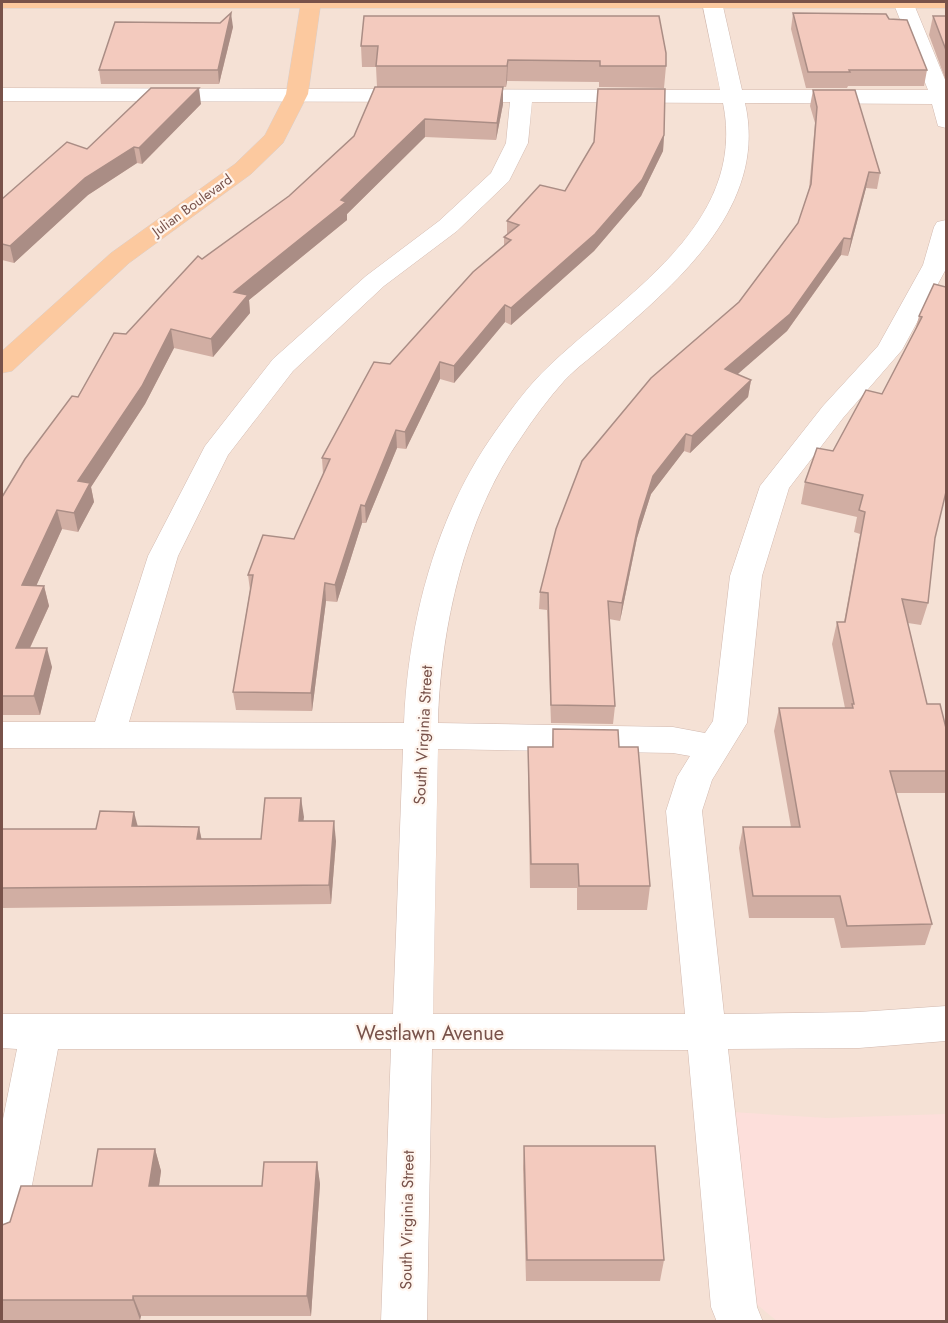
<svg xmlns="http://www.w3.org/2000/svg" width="948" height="1323" font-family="Jost,sans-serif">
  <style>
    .residential { fill: #f5e1d5 }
    .commercial { fill: #fddfdb }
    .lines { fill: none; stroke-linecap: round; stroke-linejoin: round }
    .minor-casing { stroke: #d2b9af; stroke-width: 1 }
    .major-casing { stroke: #d9cfcc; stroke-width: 1 }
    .minor { fill: #fff; fill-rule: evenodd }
    .major { fill: #fcc99f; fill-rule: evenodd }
    .wall { fill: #d1aea3 }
    .shaded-wall { fill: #aa8d85 }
    .building { fill: #f3cabe; stroke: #aa8d85; stroke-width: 1.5 }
    .labels { text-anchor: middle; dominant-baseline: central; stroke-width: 4.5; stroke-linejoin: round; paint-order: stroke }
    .far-street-label { font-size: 14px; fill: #78524a; stroke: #fff5ee }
    .street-label { font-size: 16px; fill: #78524a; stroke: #fff5ee }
    .near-street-label { font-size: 20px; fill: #78524a; stroke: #fff5ee }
  </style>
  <rect width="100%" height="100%" fill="#fdf1e7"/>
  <rect class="residential" x="2" y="2" width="944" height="1319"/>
  <path class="commercial" d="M732 1112 827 1118 946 1114V1321H777L755 1303Z"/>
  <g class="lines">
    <defs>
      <path id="minor" d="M702 2H722L742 90H928L893 2H913L946 82V128L938 126 932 104 745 103C768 204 680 280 612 339 597 353 578 366 564 381 548 399 533 419 520 439 465 516 440 630 438 723L673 727 705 733 713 721 730 576 760 486 823 406 878 346 923 265 934 227 937 222 946 220V269L902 350 843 418 789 488 762 576 747 723 712 780 702 811 724 1014 859 1012 946 1006V1041L859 1048 728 1049 757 1307 763 1322H717L711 1307 688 1050 432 1049 427 1322H381L391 1049H58L24 1227 18 1242 2 1248V1124L17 1049 2 1048V1014H393L403 749 2 748V722H95L148 556 205 446 273 359 366 276 439 221 491 173 506 143 510 102 2 101V88L720 90ZM532 102 723 103C748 226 621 296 547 368 528 386 510 411 495 432 436 515 408 622 404 723L129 722 178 556 228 455 293 371 384 286 457 231 509 181 528 143ZM438 749 673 753 690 756 677 777 666 811 685 1014H433Z"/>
      <path id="major" d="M2 2H946V8H320L308 94 283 143 251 174 129 263 12 371 2 373V351L111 253 235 164 265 135 286 94 300 8H2Z"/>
    </defs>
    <use href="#minor" class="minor-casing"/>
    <use href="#major" class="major-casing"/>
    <use href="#minor" class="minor"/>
    <use href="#major" class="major"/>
  </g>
  <g class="wall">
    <path d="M793 13 889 19 927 70 924 86H848L847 88H806L791 29Z"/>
    <path d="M364 16 666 66 664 88 599 87V82L507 81 506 87H503V104L496 140 425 137 347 214V220L249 300 250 313 213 357 174 348 145 404 91 487 94 502 78 532 62 529 36 586H44L49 606 30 648 52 667 40 715H2V497L126 334 202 259 289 196 354 136 377 87 376 67H362L361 46Z"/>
    <path d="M933 16H946V81L929 35Z"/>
    <path d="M233 27 219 84H101L99 70Z"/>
    <path d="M813 90 880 173 877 189 866 188 848 256 841 255 787 331 737 374 751 380 748 397 690 453 684 451 651 494 637 538 620 621 609 619 615 706 613 724 551 723 547 610 539 609 540 592 739 302 798 223 809 189 815 123 810 106Z"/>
    <path d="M201 104 142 164 137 163 88 195 14 263 2 260V199L87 149Z"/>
    <path d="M664 135 663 151 641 196 594 251 511 325 505 322 454 383 440 379 406 449 397 448 366 523H362L337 602 326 601 312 711 236 710 233 692 250 590 248 575 294 539 323 474 322 458 390 364 504 246V237L507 235V221L565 191Z"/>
    <path d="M934 284 935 538 928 603 921 625 908 623 927 704 946 728V793H896L932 924 925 945 841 948 834 918H749L739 848 743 827H791L774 731 779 708H845L832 644 837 622H844L860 534 854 532 857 517 801 504 805 482 882 394 915 331 919 316Z"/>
    <path d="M553 729 619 747 650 886 647 910H577V888H530L528 771V747H552Z"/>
    <path d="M301 798 303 821 336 841 331 904 2 908V829H96L138 826 199 827 201 839H261Z"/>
    <path d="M524 1146 664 1260 660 1281H526L523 1168Z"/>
    <path d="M155 1149 161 1171 159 1186H262L317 1162 320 1184 311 1316H141L140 1320H2V1225L92 1186Z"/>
  </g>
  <g class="shaded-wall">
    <path d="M231 13 233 27 219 84 218 70Z"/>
    <path d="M508 60 507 81 506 87 507 66Z"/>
    <path d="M503 87V104L496 140 497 123Z"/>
    <path d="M199 88 201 104 142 164 139 148Z"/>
    <path d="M425 119V137L347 214V220L249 300 250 313 213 357 211 339 234 292 341 200Z"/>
    <path d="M664 135 663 151 641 196 594 251 511 325V308Z"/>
    <path d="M134 147 137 163 88 195 14 263 10 246 85 178Z"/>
    <path d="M869 172 866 188 848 256 851 239Z"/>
    <path d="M844 238 841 255 787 331 723 387 725 369Z"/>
    <path d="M505 305V322L454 383V366Z"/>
    <path d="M171 329 174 348 145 404 91 487 94 502 78 532 74 513 78 481Z"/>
    <path d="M440 362V379L406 449 405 432Z"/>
    <path d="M751 380 748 397 690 453 692 436Z"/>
    <path d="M396 430 397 448 366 523 365 506Z"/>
    <path d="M686 434 684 451 651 494 637 538 620 621 622 603 639 521 653 476Z"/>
    <path d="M361 505 362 523 337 602 335 585Z"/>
    <path d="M57 510 62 529 28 604 22 585Z"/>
    <path d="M325 583 326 601 312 711 311 693Z"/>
    <path d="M44 586 49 606 21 667 16 648Z"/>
    <path d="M47 648 52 667 40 715 34 696Z"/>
    <path d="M301 798 304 817 301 841 299 821Z"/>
    <path d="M134 812 139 831 132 826Z"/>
    <path d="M334 821 336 841 331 904 329 885Z"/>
    <path d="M199 827 203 846 197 839Z"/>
    <path d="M155 1149 161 1171 156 1207 149 1186Z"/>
    <path d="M317 1162 320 1184 311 1316 307 1296Z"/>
    <path d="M133 1296 141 1316 140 1320 133 1300Z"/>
  </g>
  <g class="building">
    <path d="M231 13 218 70H99L115 22 220 23Z"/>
    <path d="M793 13 886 14 889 19 907 20 927 70H849L850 72H808Z"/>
    <path d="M364 16H659L666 53V66H600V61L508 60 507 66H376L378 46H361Z"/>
    <path d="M933 16H946V50Z"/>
    <path d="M375 87H503L497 123 425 119 341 200 346 202 234 292 248 295 211 339 171 329 142 386 78 481 90 483 74 513 57 510 22 585 44 586 16 648H47L34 696H2V497L25 459 72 396 78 397 114 333 126 334 198 256 202 259 289 196 354 136Z"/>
    <path d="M151 88H199L139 148 134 147 85 178 10 246 2 244V199L67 142 87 149Z"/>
    <path d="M598 89H665L664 135 642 180 595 234 511 308 505 305 454 366 440 362 405 432 396 430 365 506 361 505 335 585 325 583 311 693 233 692 253 575H248L263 535 294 539 330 459 322 458 374 362 390 364 473 272 511 240 504 237 519 225 507 221 540 185 565 191 594 142Z"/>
    <path d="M813 90H855L880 173 869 172 851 239 844 238 790 314 725 369 751 380 692 436 686 434 653 476 639 521 622 603 608 601 615 706 551 705 548 593 540 592 556 529 582 461 651 378 739 302 798 223 811 184 817 107Z"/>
    <path d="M934 284 946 287V492L935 538 928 603 902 599 927 704H940L946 728V771H890L932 924 847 926 840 896H753L743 827H800L779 708H853L852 704H854L837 622H845L865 512 859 510 863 495 805 482 817 448 833 451 866 390 882 394 922 317 919 316Z"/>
    <path d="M553 729 618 730 619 747H638L650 886H579L578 864H531L528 747H553Z"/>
    <path d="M265 798H301L299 821H334L329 885 2 888V829H96L100 811 134 812 132 826 199 827 197 839H261Z"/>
    <path d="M524 1146H655L664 1260H527Z"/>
    <path d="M98 1149H155L149 1186H262L264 1162H317L307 1296H133V1300H2V1225L10 1222 21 1186H92Z"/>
  </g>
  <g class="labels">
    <g class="far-street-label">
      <text transform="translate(192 205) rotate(-36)">Julian Boulevard</text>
    </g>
    <g class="street-label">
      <text transform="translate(423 735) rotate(-87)">South Virginia Street</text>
      <text transform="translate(407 1220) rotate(-89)">South Virginia Street</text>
    </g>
    <g class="near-street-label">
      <text x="430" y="1033">Westlawn Avenue</text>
    </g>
  </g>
  <rect width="948" height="1323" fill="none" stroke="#78524a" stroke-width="6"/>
</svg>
